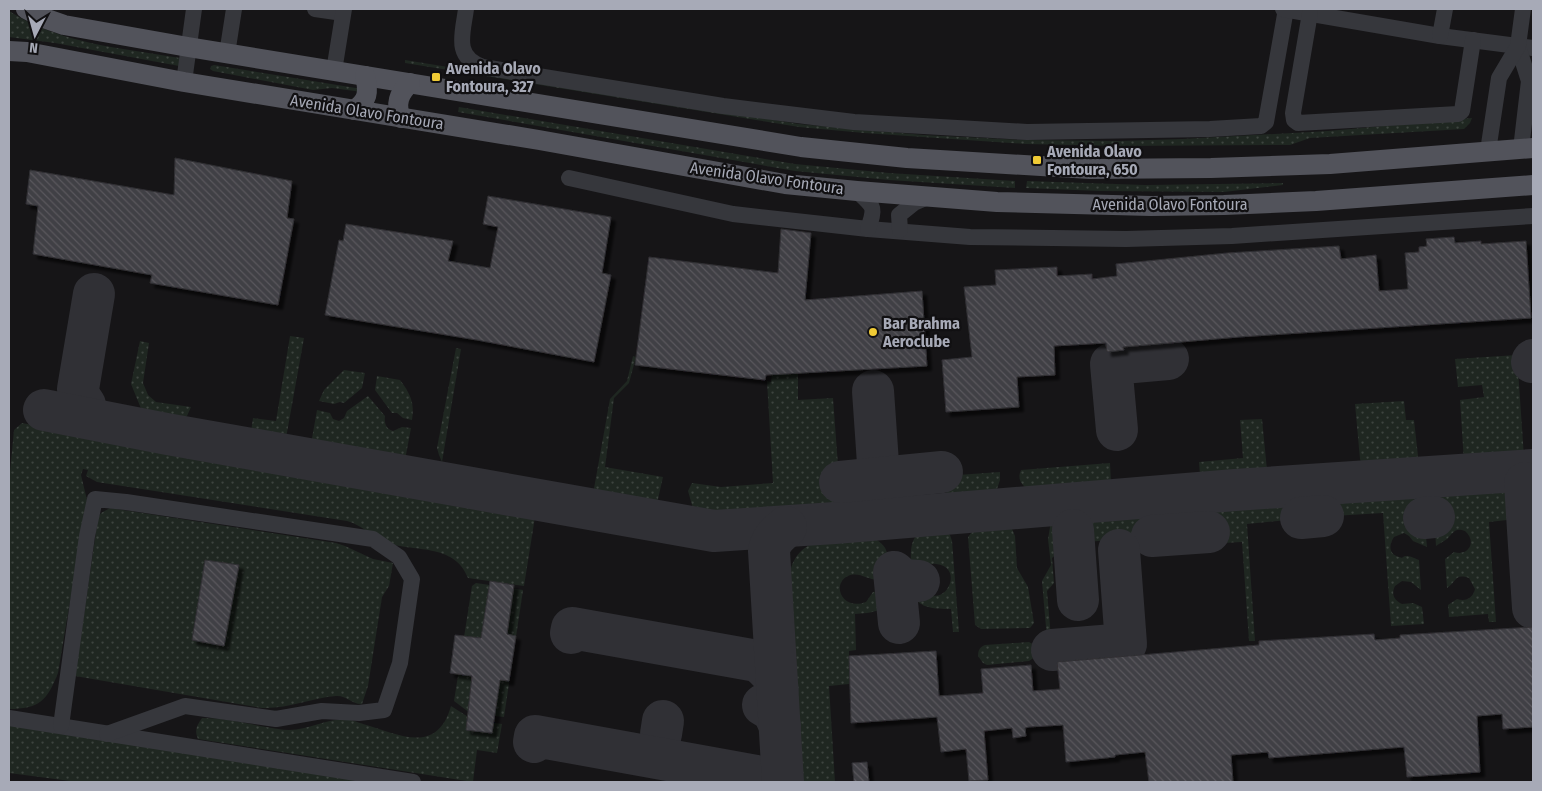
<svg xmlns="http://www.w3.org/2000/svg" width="1542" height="791" font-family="'Fira Sans Condensed',sans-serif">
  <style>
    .green { fill: url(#green-dots) }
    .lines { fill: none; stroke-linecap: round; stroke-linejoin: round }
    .taxiway { stroke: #303035; stroke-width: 42 }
    .building { fill: url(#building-back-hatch); stroke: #302f33; filter: url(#shadow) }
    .minor { stroke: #36373c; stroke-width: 16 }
    .major { stroke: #52535b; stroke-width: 20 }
    .poi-dot { fill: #f0cb35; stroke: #111012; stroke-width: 2 }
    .labels { text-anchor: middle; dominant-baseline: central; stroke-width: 4.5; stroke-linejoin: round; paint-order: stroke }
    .poi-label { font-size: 16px; font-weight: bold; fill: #a7aab7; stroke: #111012; text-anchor: start }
    .street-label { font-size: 16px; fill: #a7aab7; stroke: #111012 }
  </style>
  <defs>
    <pattern id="green-dots" width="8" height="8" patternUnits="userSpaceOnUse" patternTransform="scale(1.25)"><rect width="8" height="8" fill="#1f2721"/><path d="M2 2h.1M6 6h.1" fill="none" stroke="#3d443f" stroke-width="1.8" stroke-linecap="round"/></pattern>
    <pattern id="building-back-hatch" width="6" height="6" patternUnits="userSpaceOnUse" patternTransform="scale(1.25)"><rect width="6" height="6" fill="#403f44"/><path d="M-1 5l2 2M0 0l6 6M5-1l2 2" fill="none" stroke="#59585d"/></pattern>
    <filter id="shadow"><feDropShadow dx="4.5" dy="4.5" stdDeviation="1" flood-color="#0009"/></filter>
  </defs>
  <rect width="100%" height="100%" fill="#161517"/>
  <g class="green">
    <path d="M9 11C60 44 122 48 180 58L179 66 55 43 9 37Z"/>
    <path d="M405 60 799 124 924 135 1025 140 1119 141 1182 139 1328 131 1472 118 1470 123 1464 129 1310 138 1290 145 1119 146 1026 144 864 133 799 127 405 63Z"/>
    <path d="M214 65 362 89V92L332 88 313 90 213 71 210 69 211 66Z"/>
    <path d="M459 107 795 164 889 173 1015 181V188L889 180 795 171 458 112Z"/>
    <path d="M1027 181 1145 185 1283 183V185L1224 192 1100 191 1026 188Z"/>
    <path d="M290 336 304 338 286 438 251 432 253 418 276 421Z"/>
    <path d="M140 341 149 343 143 383 148 395 156 402 191 407 187 416 179 420 144 413 142 411 131 384Z"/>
    <path d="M456 348 461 349 442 462 439 455 437 448Z"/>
    <path d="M1517 355 1524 457 1464 462 1460 400 1484 397 1482 385 1458 387 1455 359Z"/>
    <path d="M633 356 636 357 629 383 614 398 605 467 663 477 658 499 655 505 593 494 610 399 627 381Z"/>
    <path d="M344 370 365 373 362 388 344 403 340 402 334 404 319 401 324 390Z"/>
    <path d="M798 373V400L833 398 841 506 724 516 694 512 688 491 692 483 721 487 773 483 767 381 771 382 772 374Z"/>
    <path d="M377 376 400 380C410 393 415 403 412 420L403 418 397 413H392L375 390Z"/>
    <path d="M368 396 385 416C384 423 386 429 393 431L402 427 411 428 405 460 311 444 317 410 330 413 333 419 339 421 344 418 347 411Z"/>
    <path d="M1404 401 1406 420H1414L1418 456 1417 461 1414 465 1371 468 1363 467 1360 459 1355 404Z"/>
    <path d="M1262 419 1267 470 1200 475 1199 462 1243 458 1240 420Z"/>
    <path d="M22 423 180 453 535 517 524 586 468 578C454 542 413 553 384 542 371 536 362 525 347 521L97 482 86 476 88 470 83 469 81 475 87 500 58 673C47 701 39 709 9 709V482L14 430Z"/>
    <path d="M1110 463 1111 483 1027 489C1021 484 1017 478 1021 470Z"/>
    <path d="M1000 472V480L996 492 947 496 944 476Z"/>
    <path d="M1498 484 1503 485C1512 493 1514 510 1507 520L1489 522 1496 622H1489L1488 614 1449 617 1448 605 1457 599C1466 602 1473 598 1475 589L1469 578C1455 573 1457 581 1447 588L1445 559 1454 552C1469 557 1477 541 1465 531 1455 527 1453 533 1447 539 1444 541 1439 544 1436 546L1433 494 1439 489Z"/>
    <path d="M1411 491 1420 492 1422 495 1427 547 1413 541 1409 536 1404 533 1394 537C1389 544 1388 554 1399 557 1405 559 1401 556 1407 556 1411 556 1416 559 1419 560L1421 590 1411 582 1402 581 1395 586C1391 594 1394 600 1402 604L1413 603 1422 607 1424 624 1391 626 1383 513 1333 516 1326 510V504L1331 498Z"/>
    <path d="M1288 501H1292C1298 508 1298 511 1297 519L1247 524 1255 641H1249L1242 542 1223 543 1213 539 1209 530V517L1219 507Z"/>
    <path d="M110 508 336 543 345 546 373 559 393 563 389 586 382 597 368 686 362 704C353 705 346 695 336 696 311 698 288 709 262 708L75 676 98 518 101 513Z"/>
    <path d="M1143 514C1153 522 1157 539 1145 548L1111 551 1110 540 1086 542 1087 529 1093 518Z"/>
    <path d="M1051 521H1053C1063 532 1066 548 1052 558L1054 583 1047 591 1053 661 1049 662 1042 581 1051 565 1048 539Z"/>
    <path d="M1008 524 1012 529 1015 536 1017 568 1028 587 1034 623 1030 628 981 629 975 625 968 537 975 528Z"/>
    <path d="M944 530 950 535 952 541 959 632H953L951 609C937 609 912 609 914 589L922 588C943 614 967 567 936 564 928 563 923 568 920 574L912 573C911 561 908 541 919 533 925 529 937 530 944 530Z"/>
    <path d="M870 536C891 547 887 553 889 575 874 588 862 569 848 576 831 584 842 611 866 602L873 592 889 591 891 592C890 612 871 613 855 614L856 650 849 651V684L829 686 835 782H802L788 584C793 533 830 540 870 536Z"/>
    <path d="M476 583 523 590 504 717 470 713 454 701 472 586Z"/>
    <path d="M1029 642 1034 645 1035 657 1029 661 987 665 983 663 978 656C978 650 980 647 985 645Z"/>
    <path d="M451 706 473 720 502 724 497 753 477 750 473 782 198 739C194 730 197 725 202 718 224 718 245 723 266 727 274 728 282 730 289 730 308 730 326 719 345 719 351 719 357 722 363 724 398 734 437 756 451 706Z"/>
    <path d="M9 725 373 782H78L9 773Z"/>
  </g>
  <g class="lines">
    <g class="taxiway">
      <path d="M1532 362 1533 360"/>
      <path d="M873 391 879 478"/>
      <path d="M85 405 79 396 78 389 94 294"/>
      <path d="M44 410 167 434 714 531 835 523 1235 490 1533 470"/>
      <path d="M1117 430 1111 364 1168 359"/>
      <path d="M840 482 942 472"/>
      <path d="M1525 483 1533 608"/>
      <path d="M1301 518 1323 516"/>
      <path d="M1424 518 1434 517"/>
      <path d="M1073 530 1078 600"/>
      <path d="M1152 536 1209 532"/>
      <path d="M899 623 894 572 903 580 919 581"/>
      <path d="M571 633 572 628 757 661C774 672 790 696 763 705L773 711 780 726"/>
      <path d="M1052 650 1126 644 1119 550"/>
      <path d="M661 734 663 721"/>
      <path d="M534 742 535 736 756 776 771 782"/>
      <path d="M783 782 769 551C771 539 778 534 786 527"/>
    </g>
  </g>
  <g class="building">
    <path d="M175 158 292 181 287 218 294 219 278 305 150 283 152 275 33 254 38 206 26 204 30 170 174 195Z"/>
    <path d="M488 196 611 217 602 273 611 275 594 362 477 340 325 315 339 240 343 241 346 224 453 241 448 261 490 268 498 227 483 224Z"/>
    <path d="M781 229 811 233 805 300 922 291 927 366 766 375 765 380 635 365 649 257 778 273Z"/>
    <path d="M1454 237 1455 243 1481 241V244L1526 241 1531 318 1239 337 1123 347 1124 350 1107 352 1106 343 1054 346 1055 375 1017 377 1019 407 946 412 942 360 972 357 964 287 996 285 995 270 1057 267V276L1092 274V279L1117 276 1116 264 1227 253 1339 246 1341 259 1376 255 1379 291 1408 289 1405 253 1419 252V247L1427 246 1426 239Z"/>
    <path d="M205 560 239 565 224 646 192 640Z"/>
    <path d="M490 581 514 585 507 634 516 636 509 681 500 680 492 733 466 730 472 676 450 673 455 635 481 638Z"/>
    <path d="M1533 627V727L1503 729 1502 714 1477 716 1480 772 1407 777 1404 747 1269 758 1268 752 1231 755 1233 782H1149L1145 752 1115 755V757L1066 762 1063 725 1029 727 1025 728 1026 736 1013 738 1012 728 984 731 988 780 969 781 966 749 941 752 937 717 851 723 849 656 936 651 939 696 983 693 981 669 1031 665 1033 691 1060 689 1057 662 1259 645V641L1374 634 1375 640 1400 638V635Z"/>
    <path d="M867 762 869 782H854L852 763Z"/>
  </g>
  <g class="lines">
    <g class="minor">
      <path d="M315 9 343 13"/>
      <path d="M466 9C463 33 453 57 483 67L723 106 854 122 1027 132 1210 129 1261 126 1266 122 1286 9"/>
      <path d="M1283 9 1440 36 1533 48"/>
      <path d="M1310 13 1293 113 1294 120 1298 123 1458 114 1462 111 1473 40"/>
      <path d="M1440 36 1445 9"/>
      <path d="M1518 46 1529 81 1521 149"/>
      <path d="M227 54 234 9"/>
      <path d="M334 71 344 9"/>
      <path d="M184 82 194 9"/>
      <path d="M1488 151 1499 78 1518 46 1523 9"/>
      <path d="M569 178 733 214 868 229 970 237 1126 239 1232 236 1533 216"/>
      <path d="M857 191C874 207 876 206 868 229"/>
      <path d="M900 230 899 215 914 203 928 197"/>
      <path d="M9 718 413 782"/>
      <path d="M61 726 87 536 95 499 126 502 373 539 399 557 412 579 400 663 384 710 359 713 322 711 276 719 185 706 107 734"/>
    </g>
    <g class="major">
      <path d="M26 9 41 17 64 25 188 47 801 147 907 158 1090 169 1211 168 1330 164 1533 148"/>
      <path d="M9 51 27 52 184 82 539 140 785 184 857 191 997 202 1151 206 1224 205 1316 201 1533 185"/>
      <path d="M354 110C368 101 369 92 365 76"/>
      <path d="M401 118C395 104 399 93 410 83"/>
    </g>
  </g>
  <g class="poi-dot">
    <rect x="431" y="72" width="10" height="10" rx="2.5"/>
    <rect x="1032" y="155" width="10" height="10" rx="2.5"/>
    <circle cx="873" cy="332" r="5"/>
  </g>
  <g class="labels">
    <g class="poi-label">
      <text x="446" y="68">Avenida Olavo<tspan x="446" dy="18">Fontoura, 327</tspan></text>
      <text x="1047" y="151">Avenida Olavo<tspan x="1047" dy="18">Fontoura, 650</tspan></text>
      <text x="883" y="323">Bar Brahma<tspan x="883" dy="18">Aeroclube</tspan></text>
    </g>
    <g class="street-label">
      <text transform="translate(367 112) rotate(9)">Avenida Olavo Fontoura</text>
      <text transform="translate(767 178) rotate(8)">Avenida Olavo Fontoura</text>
      <text x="1170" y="204">Avenida Olavo Fontoura</text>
    </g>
  </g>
  <rect width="1542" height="791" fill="none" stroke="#a7aab7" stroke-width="20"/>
  <g transform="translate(35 35) rotate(186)" stroke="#111012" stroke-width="4" paint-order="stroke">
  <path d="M0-4L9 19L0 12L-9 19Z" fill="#a7aab7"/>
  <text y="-8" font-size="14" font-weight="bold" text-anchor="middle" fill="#a7aab7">N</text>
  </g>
</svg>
